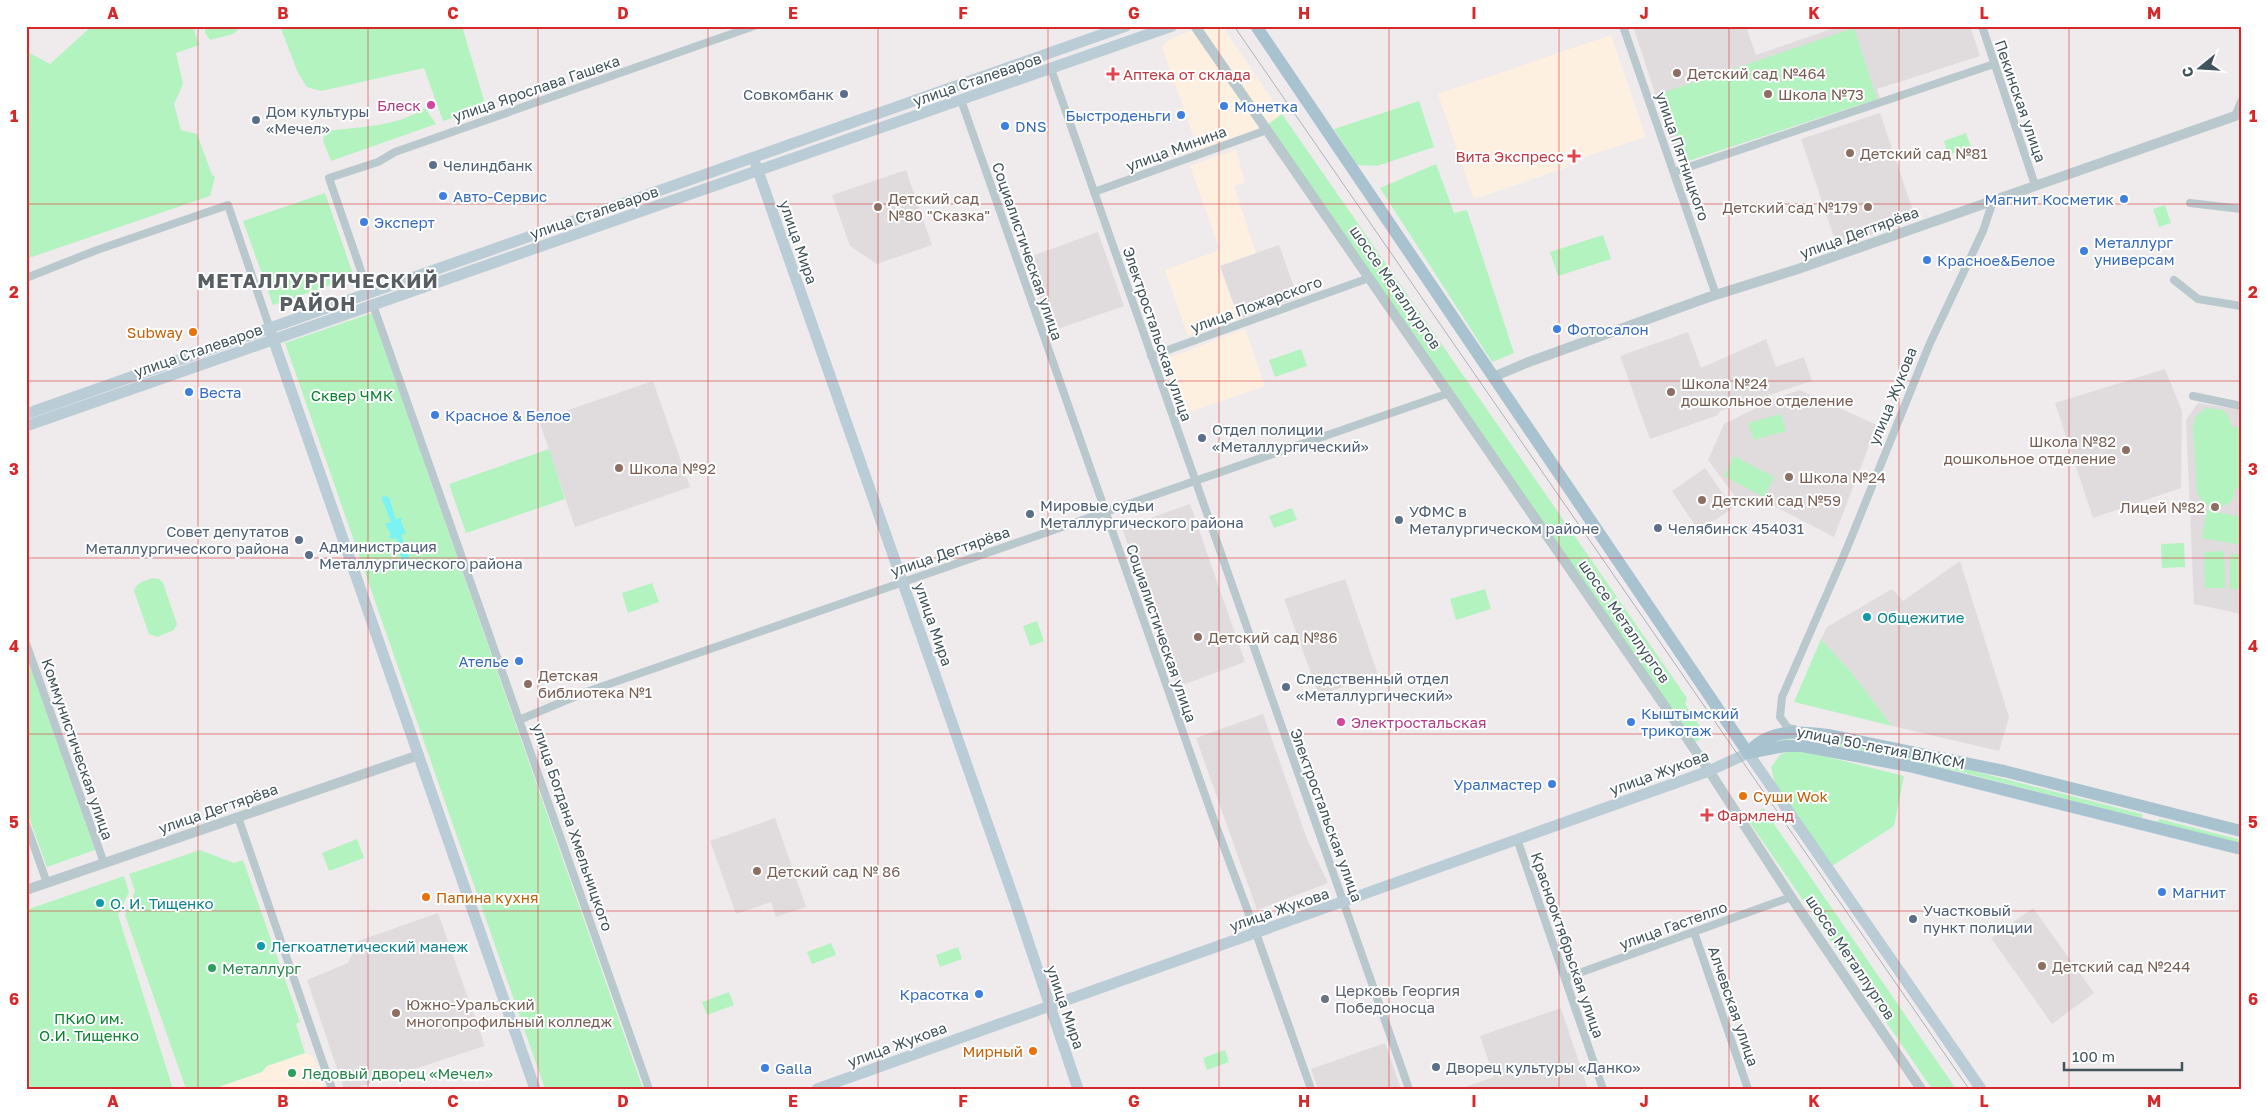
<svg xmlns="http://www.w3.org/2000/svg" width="2267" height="1115" font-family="'Golos Text',sans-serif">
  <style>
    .commercial { fill: #fef0e1 }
    .education { fill: #e0dcde }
    .green { fill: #b3f3c0 }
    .water { fill: #7bf3f5 }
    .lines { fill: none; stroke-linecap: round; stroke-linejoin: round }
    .minor { stroke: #b8c8cd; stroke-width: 8 }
    .tertiary { stroke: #b8c8cd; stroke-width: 10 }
    .secondary { stroke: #baccd6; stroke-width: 11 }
    .primary { stroke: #a8c3cf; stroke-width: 12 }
    .tram { stroke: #adb3b7; stroke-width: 1 }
    .grid { fill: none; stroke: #d62828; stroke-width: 1; stroke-opacity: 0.55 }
    .education-dot { fill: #8d6e63; stroke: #fff; stroke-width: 2 }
    .health-dot { fill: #e0444e; stroke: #fff; stroke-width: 2 }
    .service-dot { fill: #5c6f8a; stroke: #fff; stroke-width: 2 }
    .hotel-dot { fill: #d1479c; stroke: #fff; stroke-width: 2 }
    .shop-dot { fill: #3f7fe0; stroke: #fff; stroke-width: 2 }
    .food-dot { fill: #e8710a; stroke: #fff; stroke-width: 2 }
    .culture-dot { fill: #0f9aa8; stroke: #fff; stroke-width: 2 }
    .leisure-dot { fill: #2e9e5b; stroke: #fff; stroke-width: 2 }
    .worship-dot { fill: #6b7280; stroke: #fff; stroke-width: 2 }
    .labels { text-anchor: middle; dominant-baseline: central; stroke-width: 4; stroke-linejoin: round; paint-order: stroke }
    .education-label { font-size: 15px; fill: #785e54; stroke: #fff; text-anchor: start }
    .health-label { font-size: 15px; fill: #be3a42; stroke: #fff; text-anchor: start }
    .street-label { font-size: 15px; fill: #42545b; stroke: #fff }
    .service-label { font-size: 15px; fill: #4e5e75; stroke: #fff; text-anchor: start }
    .hotel-label { font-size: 15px; fill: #b23c85; stroke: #fff; text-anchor: end }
    .shop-label { font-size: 15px; fill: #366cbe; stroke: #fff; text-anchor: start }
    .food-label { font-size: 15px; fill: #c56008; stroke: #fff; text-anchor: end }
    .park-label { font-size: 15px; fill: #0c8331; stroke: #fff }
    .culture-label { font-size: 15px; fill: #0d838f; stroke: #fff; text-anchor: start }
    .leisure-label { font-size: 15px; fill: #27864d; stroke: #fff; text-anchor: start }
    .worship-label { font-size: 15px; fill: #5b616d; stroke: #fff; text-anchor: start }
    .district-label { font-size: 20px; font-weight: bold; letter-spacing: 1px; fill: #585e62; stroke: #fff }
    .neatline { fill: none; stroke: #d62828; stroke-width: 2 }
    .grid-label { font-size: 16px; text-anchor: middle; font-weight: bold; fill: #d62828 }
  </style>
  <rect width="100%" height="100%" fill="#efebec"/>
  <g class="commercial">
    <path d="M1202 26H1222L1282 114 1248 135 1199 152 1162 47 1171 39Z"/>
    <path d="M1611 35 1646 137 1568 162V167L1474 199 1438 94Z"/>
    <path d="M1236 150 1245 182 1234 186 1256 253 1220 266 1239 319 1188 336 1165 270 1220 250 1190 166Z"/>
    <path d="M1245 329 1265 386 1181 415 1163 360Z"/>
    <path d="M305 1053 313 1056 325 1089H213L262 1072 267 1066Z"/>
  </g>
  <g class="education">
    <path d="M1633 26H1746L1756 55 1840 26H1970L1980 56 1877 89 1880 98 1678 164Z"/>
    <path d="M1880 113 1916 220 1837 246 1801 139Z"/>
    <path d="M906 170 932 245 877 264 850 246 832 195Z"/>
    <path d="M1098 232 1124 306 1052 331 1031 271 1035 263 1032 256Z"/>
    <path d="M1279 245 1298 298 1239 319 1220 266Z"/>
    <path d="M1688 332 1701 368 1766 339 1776 367 1804 357 1812 381 1720 411 1718 415 1650 439 1620 356Z"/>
    <path d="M2165 369 2182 411 2181 488 2093 518 2055 403Z"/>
    <path d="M653 381 690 487 575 527 539 420Z"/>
    <path d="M1800 390 1877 425 1834 537 1752 495 1740 503 1708 460 1724 424 1776 398Z"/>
    <path d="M2198 403 2241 410V614L2194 604 2186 420Z"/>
    <path d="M1705 468 1733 508 1699 531 1672 491Z"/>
    <path d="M1190 504 1245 662 1177 687 1122 528Z"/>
    <path d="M1960 561 2009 717 1999 751 1892 726 1851 672 1821 639 1827 627 1892 589 1903 601Z"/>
    <path d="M1345 579 1378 675 1319 695 1284 599Z"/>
    <path d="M1263 714 1307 839 1328 883 1257 910 1196 738Z"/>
    <path d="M775 818 806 907 776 917 771 902 736 914 710 841Z"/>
    <path d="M2033 908 2094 993 2052 1024 1991 938Z"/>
    <path d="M438 913 485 1046 353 1089H344L307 980 348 963 358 941Z"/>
    <path d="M1561 1008 1588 1089H1459L1494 1077 1480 1036Z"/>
    <path d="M1385 1043 1401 1089H1318L1311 1069Z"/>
  </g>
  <g class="green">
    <path d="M92 26H193L199 45 176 53 183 84 174 104 181 130 197 134 212 175 215 177 210 196 26 259V51L50 64Z"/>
    <path d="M205 26H243L233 34 210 40 205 33Z"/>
    <path d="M280 26H462L486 107 443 121 424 68 321 91 307 87 298 73Z"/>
    <path d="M1854 28 1877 99 1685 162 1662 93Z"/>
    <path d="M1419 101 1434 147 1377 166 1357 165 1334 129Z"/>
    <path d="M425 108 436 124 331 161 323 141 325 131C357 127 398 127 425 108Z"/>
    <path d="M1282 114 1687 698 1685 704 1706 735 1694 743 1266 126Z"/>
    <path d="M1966 133 1971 147 1948 155 1944 141Z"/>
    <path d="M1436 164 1454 213 1467 210 1514 353 1492 362 1380 188Z"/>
    <path d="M325 193 354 277 273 305 243 221Z"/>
    <path d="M2165 205 2171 223 2159 227 2153 209Z"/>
    <path d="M1603 235 1611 259 1558 276 1550 252Z"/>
    <path d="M372 313 643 1089H545L285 343Z"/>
    <path d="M1301 349 1307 366 1275 377 1269 360Z"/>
    <path d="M2206 408 2223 410 2227 414 2232 427H2241V488L2235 489 2233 499C2221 513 2203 509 2197 492L2193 428 2195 417Z"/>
    <path d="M1781 414 1786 431 1754 440 1748 423Z"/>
    <path d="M549 449 565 499 466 533 449 484Z"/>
    <path d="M1734 456 1774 477 1764 497 1724 476Z"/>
    <path d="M1292 508 1297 520 1274 528 1269 516Z"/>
    <path d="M2207 510 2241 517V545L2202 538Z"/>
    <path d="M2184 543 2185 567 2162 568 2161 544Z"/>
    <path d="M2224 551 2225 588H2205L2204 552Z"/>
    <path d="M2241 554V589H2230V555Z"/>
    <path d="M153 578 159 579 163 583 177 624 174 630 157 637 149 634 134 591C136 582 145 581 153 578Z"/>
    <path d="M652 583 659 602 628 613 622 593Z"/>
    <path d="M1485 589 1491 609 1456 620 1450 599Z"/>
    <path d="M1037 621 1044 641 1030 646 1023 626Z"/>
    <path d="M1821 639 1851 672 1892 726 1794 702Z"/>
    <path d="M26 654 95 850 47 867 26 809Z"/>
    <path d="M1800 735 1942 763 2142 814 2143 816 2141 818 1941 767 1799 738 1775 742Z"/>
    <path d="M1789 751H1804L1904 776 1894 826 1832 866 1775 784 1771 767 1780 755Z"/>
    <path d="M1763 808 1956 1089H1932L1748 820Z"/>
    <path d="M2160 819 2241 840V844L2159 823 2157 821Z"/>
    <path d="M357 839 364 858 329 871 322 853Z"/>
    <path d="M200 850 234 863 243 860 300 1022 296 1024 305 1053 267 1066 262 1072 213 1089H186L125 915 135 891 129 874Z"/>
    <path d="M124 876 129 892 118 915 173 1089H26V910Z"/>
    <path d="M831 943 836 955 812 964 807 952Z"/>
    <path d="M958 947 962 959 940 967 936 955Z"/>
    <path d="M729 992 734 1005 707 1015 702 1002Z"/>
    <path d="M1225 1050 1229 1062 1207 1070 1203 1058Z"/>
  </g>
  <path class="water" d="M383 496 389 497 396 520 399 518 402 519 401 522 406 533 401 535 409 557 408 560H402L396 537 393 539 389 537 391 534 385 524 391 522 382 499Z"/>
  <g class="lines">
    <g class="minor">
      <path d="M1623 26 1716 295"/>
      <path d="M1982 26 2035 185"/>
      <path d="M1051 69 1409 1089"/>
      <path d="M961 100 1212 815 1256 933 1311 1089"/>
      <path d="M2235 116 2241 102"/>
      <path d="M1674 172 1994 64"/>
      <path d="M1094 192 1267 130"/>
      <path d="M2190 203 2241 209"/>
      <path d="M26 278 97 250 228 205 270 329"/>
      <path d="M2174 280 2198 299 2241 306"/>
      <path d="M369 294 329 178 378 162 395 152 754 26"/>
      <path d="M373 305 649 1089"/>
      <path d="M1151 356 1369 278"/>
      <path d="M2193 396 2241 406"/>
      <path d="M26 643 104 863"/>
      <path d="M519 720 586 692 1449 393"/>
      <path d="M1794 729 1788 728 1780 717 1782 697 1847 548 1930 343 1983 231 1993 201"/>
      <path d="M238 817 332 1089"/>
      <path d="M26 824 47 883"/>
      <path d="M1517 839 1603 1089"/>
      <path d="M1694 932 1748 1089"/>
      <path d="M1565 978 1791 897"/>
    </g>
    <g class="tertiary">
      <path d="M1195 26 1704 763 1791 897 1921 1089"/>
      <path d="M1493 377 1526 363 1709 297 1798 269 2235 116"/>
      <path d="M26 890 419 755"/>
    </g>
    <g class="secondary">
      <path d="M756 165 1015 902 1078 1089"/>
      <path d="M271 333 535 1089"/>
      <path d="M26 414 1126 26"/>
      <path d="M26 426 1172 26"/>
      <path d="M817 1089 1709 771 1748 753 1981 1089"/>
    </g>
    <g class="primary">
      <path d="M1256 26 1748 753"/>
      <path d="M1748 753C1768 728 1801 731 1828 735L2004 771 2241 831"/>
      <path d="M1748 753 1785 746H1802L1909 766 2241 849"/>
    </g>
    <path class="tram" d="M1234 26 1969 1089"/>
  </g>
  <path class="grid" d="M198 26V1089M368 26V1089M538 26V1089M708 26V1089M878 26V1089M1048 26V1089M1219 26V1089M1389 26V1089M1559 26V1089M1729 26V1089M1899 26V1089M2069 26V1089M26 204H2241M26 381H2241M26 558H2241M26 734H2241M26 911H2241"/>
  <g class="education-dot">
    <circle cx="1677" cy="73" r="5"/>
    <circle cx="1768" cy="94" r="5"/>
    <circle cx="1850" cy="153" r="5"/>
    <circle cx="878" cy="207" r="5"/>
    <circle cx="1868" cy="207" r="5"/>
    <circle cx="1671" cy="392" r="5"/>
    <circle cx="2126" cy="450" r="5"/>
    <circle cx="619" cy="468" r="5"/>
    <circle cx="1789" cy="477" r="5"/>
    <circle cx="1702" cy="500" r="5"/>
    <circle cx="2215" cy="507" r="5"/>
    <circle cx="1198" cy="637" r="5"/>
    <circle cx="528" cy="684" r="5"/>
    <circle cx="757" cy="871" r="5"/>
    <circle cx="2042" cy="966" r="5"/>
    <circle cx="396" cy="1013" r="5"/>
  </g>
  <g class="health-dot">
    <path d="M1110.5 66.5h5v5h5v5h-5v5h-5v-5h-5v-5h5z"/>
    <path d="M1571.5 148.5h5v5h5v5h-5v5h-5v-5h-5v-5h5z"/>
    <path d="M1704.5 807.5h5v5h5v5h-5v5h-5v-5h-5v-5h5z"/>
  </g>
  <g class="service-dot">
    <circle cx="844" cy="94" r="5"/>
    <circle cx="256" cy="120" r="5"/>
    <circle cx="433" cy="165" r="5"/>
    <circle cx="1202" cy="438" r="5"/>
    <circle cx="1030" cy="514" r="5"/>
    <circle cx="1399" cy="520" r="5"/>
    <circle cx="1658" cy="528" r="5"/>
    <circle cx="299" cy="540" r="5"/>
    <circle cx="309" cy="555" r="5"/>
    <circle cx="1286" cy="687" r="5"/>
    <circle cx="1913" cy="919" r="5"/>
    <circle cx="1436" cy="1067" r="5"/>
  </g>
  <g class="hotel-dot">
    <circle cx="431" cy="105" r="5"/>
    <circle cx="1341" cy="722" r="5"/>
  </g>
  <g class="shop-dot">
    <circle cx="1224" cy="106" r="5"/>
    <circle cx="1181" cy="115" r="5"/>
    <circle cx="1005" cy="126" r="5"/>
    <circle cx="443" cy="196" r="5"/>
    <circle cx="2124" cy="199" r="5"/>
    <circle cx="364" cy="222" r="5"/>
    <circle cx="2084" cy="251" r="5"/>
    <circle cx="1927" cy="260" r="5"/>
    <circle cx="1557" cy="329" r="5"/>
    <circle cx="189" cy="392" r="5"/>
    <circle cx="435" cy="415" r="5"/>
    <circle cx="519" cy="661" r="5"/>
    <circle cx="1631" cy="722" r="5"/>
    <circle cx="1552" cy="784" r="5"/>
    <circle cx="2162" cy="892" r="5"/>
    <circle cx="979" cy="994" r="5"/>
    <circle cx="765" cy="1068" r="5"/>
  </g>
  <g class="food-dot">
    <circle cx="193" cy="332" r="5"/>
    <circle cx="1743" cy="796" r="5"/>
    <circle cx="426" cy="897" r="5"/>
    <circle cx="1033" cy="1051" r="5"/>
  </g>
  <g class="culture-dot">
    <circle cx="1867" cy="617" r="5"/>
    <circle cx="100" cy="903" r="5"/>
    <circle cx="261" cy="946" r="5"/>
  </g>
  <g class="leisure-dot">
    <circle cx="212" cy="968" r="5"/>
    <circle cx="292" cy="1073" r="5"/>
  </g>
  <circle class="worship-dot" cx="1325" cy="999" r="5"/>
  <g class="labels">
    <g class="education-label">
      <text x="1687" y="73">Детский сад №464</text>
      <text x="1778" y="94">Школа №73</text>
      <text x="1860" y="153">Детский сад №81</text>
      <text x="888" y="198">Детский сад<tspan x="888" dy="17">№80 "Сказка"</tspan></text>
      <text x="1858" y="207" text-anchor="end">Детский сад №179</text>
      <text x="1681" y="383">Школа №24<tspan x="1681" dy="17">дошкольное отделение</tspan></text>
      <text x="2116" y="441" text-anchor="end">Школа №82<tspan x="2116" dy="17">дошкольное отделение</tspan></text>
      <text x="629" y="468">Школа №92</text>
      <text x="1799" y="477">Школа №24</text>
      <text x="1712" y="500">Детский сад №59</text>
      <text x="2205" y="507" text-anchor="end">Лицей №82</text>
      <text x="1208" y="637">Детский сад №86</text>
      <text x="538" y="675">Детская<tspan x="538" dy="17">библиотека №1</tspan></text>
      <text x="767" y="871">Детский сад № 86</text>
      <text x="2052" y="966">Детский сад №244</text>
      <text x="406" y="1004">Южно-Уральский<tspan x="406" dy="17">многопрофильный колледж</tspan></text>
    </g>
    <g class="health-label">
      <text x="1123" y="74">Аптека от склада</text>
      <text x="1564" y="156" text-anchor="end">Вита Экспресс</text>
      <text x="1717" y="815">Фармленд</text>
    </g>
    <g class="street-label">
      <text transform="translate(977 79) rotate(-19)">улица Сталеваров</text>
      <text transform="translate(536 88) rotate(-19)">улица Ярослава Гашека</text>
      <text transform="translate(2021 101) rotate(71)">Пекинская улица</text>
      <text transform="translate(1176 148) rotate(-20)">улица Минина</text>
      <text transform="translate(1683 156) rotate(71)">улица Пятницкого</text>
      <text transform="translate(594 212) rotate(-19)">улица Сталеваров</text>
      <text transform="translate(1859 232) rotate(-20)">улица Дегтярёва</text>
      <text transform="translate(799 242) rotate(71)">улица Мира</text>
      <text transform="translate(1028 251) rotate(71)">Социалистическая улица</text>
      <text transform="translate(1396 287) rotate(55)">шоссе Металлургов</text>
      <text transform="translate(1256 304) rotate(-20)">улица Пожарского</text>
      <text transform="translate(1158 334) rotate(71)">Электростальская улица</text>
      <text transform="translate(198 350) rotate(-19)">улица Сталеваров</text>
      <text transform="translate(1892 396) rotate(-68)">улица Жукова</text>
      <text transform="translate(950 551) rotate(-19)">улица Дегтярёва</text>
      <text transform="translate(1625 621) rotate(55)">шоссе Металлургов</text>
      <text transform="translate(934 624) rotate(71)">улица Мира</text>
      <text transform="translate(1162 633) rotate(71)">Социалистическая улица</text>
      <text transform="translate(1881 747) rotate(11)">улица 50-летия ВЛКСМ</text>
      <text transform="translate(78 749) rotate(71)">Коммунистическая улица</text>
      <text transform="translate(1659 772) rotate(-20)">улица Жукова</text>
      <text transform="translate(218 808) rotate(-19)">улица Дегтярёва</text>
      <text transform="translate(1327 815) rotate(70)">Электростальская улица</text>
      <text transform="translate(573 827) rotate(71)">улица Богдана Хмельницкого</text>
      <text transform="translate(1279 909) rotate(-19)">улица Жукова</text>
      <text transform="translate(1673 925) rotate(-20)">улица Гастелло</text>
      <text transform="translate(1568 945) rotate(71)">Краснооктябрьская улица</text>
      <text transform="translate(1851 957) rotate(56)">шоссе Металлургов</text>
      <text transform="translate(1734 1006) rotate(71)">Алчевская улица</text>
      <text transform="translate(1066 1007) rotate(71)">улица Мира</text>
      <text transform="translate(897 1044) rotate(-20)">улица Жукова</text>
    </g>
    <g class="service-label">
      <text x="834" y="94" text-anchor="end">Совкомбанк</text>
      <text x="266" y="111">Дом культуры<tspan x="266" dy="17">«Мечел»</tspan></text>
      <text x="443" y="165">Челиндбанк</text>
      <text x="1212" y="429">Отдел полиции<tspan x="1212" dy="17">«Металлургический»</tspan></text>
      <text x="1040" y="505">Мировые судьи<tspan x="1040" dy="17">Металлургического района</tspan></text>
      <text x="1409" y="511">УФМС в<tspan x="1409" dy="17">Металургическом районе</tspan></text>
      <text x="1668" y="528">Челябинск 454031</text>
      <text x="289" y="531" text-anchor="end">Совет депутатов<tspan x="289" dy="17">Металлургического района</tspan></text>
      <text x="319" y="546">Администрация<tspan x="319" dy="17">Металлургического района</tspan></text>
      <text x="1296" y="678">Следственный отдел<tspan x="1296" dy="17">«Металлургический»</tspan></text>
      <text x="1923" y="910">Участковый<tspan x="1923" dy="17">пункт полиции</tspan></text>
      <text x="1446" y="1067">Дворец культуры «Данко»</text>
    </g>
    <g class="hotel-label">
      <text x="421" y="105">Блеск</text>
      <text x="1351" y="722" text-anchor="start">Электростальская</text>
    </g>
    <g class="shop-label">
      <text x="1234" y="106">Монетка</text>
      <text x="1171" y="115" text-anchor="end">Быстроденьги</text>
      <text x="1015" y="126">DNS</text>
      <text x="453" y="196">Авто-Сервис</text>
      <text x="2114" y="199" text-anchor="end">Магнит Косметик</text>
      <text x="374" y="222">Эксперт</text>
      <text x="2094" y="242">Металлург<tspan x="2094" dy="17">универсам</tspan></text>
      <text x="1937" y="260">Красное&amp;Белое</text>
      <text x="1567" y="329">Фотосалон</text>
      <text x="199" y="392">Веста</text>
      <text x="445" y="415">Красное &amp; Белое</text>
      <text x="509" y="661" text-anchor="end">Ателье</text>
      <text x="1641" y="713">Кыштымский<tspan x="1641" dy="17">трикотаж</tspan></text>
      <text x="1542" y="784" text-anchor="end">Уралмастер</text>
      <text x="2172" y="892">Магнит</text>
      <text x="969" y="994" text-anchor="end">Красотка</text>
      <text x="775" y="1068">Galla</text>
    </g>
    <g class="food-label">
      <text x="183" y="332">Subway</text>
      <text x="1753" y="796" text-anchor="start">Суши Wok</text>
      <text x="436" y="897" text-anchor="start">Папина кухня</text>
      <text x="1023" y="1051">Мирный</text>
    </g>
    <g class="park-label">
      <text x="352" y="395">Сквер ЧМК</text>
      <text x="89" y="1018">ПКиО им.<tspan x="89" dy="17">О.И. Тищенко</tspan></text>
    </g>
    <g class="culture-label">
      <text x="1877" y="617">Общежитие</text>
      <text x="110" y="903">О. И. Тищенко</text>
      <text x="271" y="946">Легкоатлетический манеж</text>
    </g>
    <g class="leisure-label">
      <text x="222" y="968">Металлург</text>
      <text x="302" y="1073">Ледовый дворец «Мечел»</text>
    </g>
    <g class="worship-label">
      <text x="1335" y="990">Церковь Георгия<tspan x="1335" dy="17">Победоносца</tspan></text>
    </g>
    <g class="district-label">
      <text x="318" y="280">МЕТАЛЛУРГИЧЕСКИЙ<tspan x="318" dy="23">РАЙОН</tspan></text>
    </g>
  </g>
  <rect width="2267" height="1115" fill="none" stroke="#ffffff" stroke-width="55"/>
  <g transform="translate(2200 68) rotate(252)" stroke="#ffffff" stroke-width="4" paint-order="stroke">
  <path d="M0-4L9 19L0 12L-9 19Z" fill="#42545b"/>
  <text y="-8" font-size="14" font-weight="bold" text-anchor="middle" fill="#42545b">С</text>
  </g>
  <path d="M2064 1062v8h118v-8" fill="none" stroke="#42545b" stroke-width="2.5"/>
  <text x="2072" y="1062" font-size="15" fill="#42545b" stroke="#ffffff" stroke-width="4" paint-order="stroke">100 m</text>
  <rect x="28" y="28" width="2212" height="1060" class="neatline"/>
  <g class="grid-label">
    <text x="113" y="19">A</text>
    <text x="283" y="19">B</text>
    <text x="453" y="19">C</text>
    <text x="623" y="19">D</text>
    <text x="793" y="19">E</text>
    <text x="963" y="19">F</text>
    <text x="1134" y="19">G</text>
    <text x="1304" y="19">H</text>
    <text x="1474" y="19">I</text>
    <text x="1644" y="19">J</text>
    <text x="1814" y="19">K</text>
    <text x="1984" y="19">L</text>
    <text x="2154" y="19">M</text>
    <text x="14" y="122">1</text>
    <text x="2253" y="122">1</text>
    <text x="14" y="298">2</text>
    <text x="2253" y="298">2</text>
    <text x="14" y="475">3</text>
    <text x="2253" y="475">3</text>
    <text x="14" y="652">4</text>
    <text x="2253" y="652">4</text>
    <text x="14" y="828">5</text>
    <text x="2253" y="828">5</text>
    <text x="14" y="1005">6</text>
    <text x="2253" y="1005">6</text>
    <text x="113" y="1107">A</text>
    <text x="283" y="1107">B</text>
    <text x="453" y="1107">C</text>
    <text x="623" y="1107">D</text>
    <text x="793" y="1107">E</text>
    <text x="963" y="1107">F</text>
    <text x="1134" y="1107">G</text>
    <text x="1304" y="1107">H</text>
    <text x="1474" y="1107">I</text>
    <text x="1644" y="1107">J</text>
    <text x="1814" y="1107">K</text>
    <text x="1984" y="1107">L</text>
    <text x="2154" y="1107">M</text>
  </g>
</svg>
